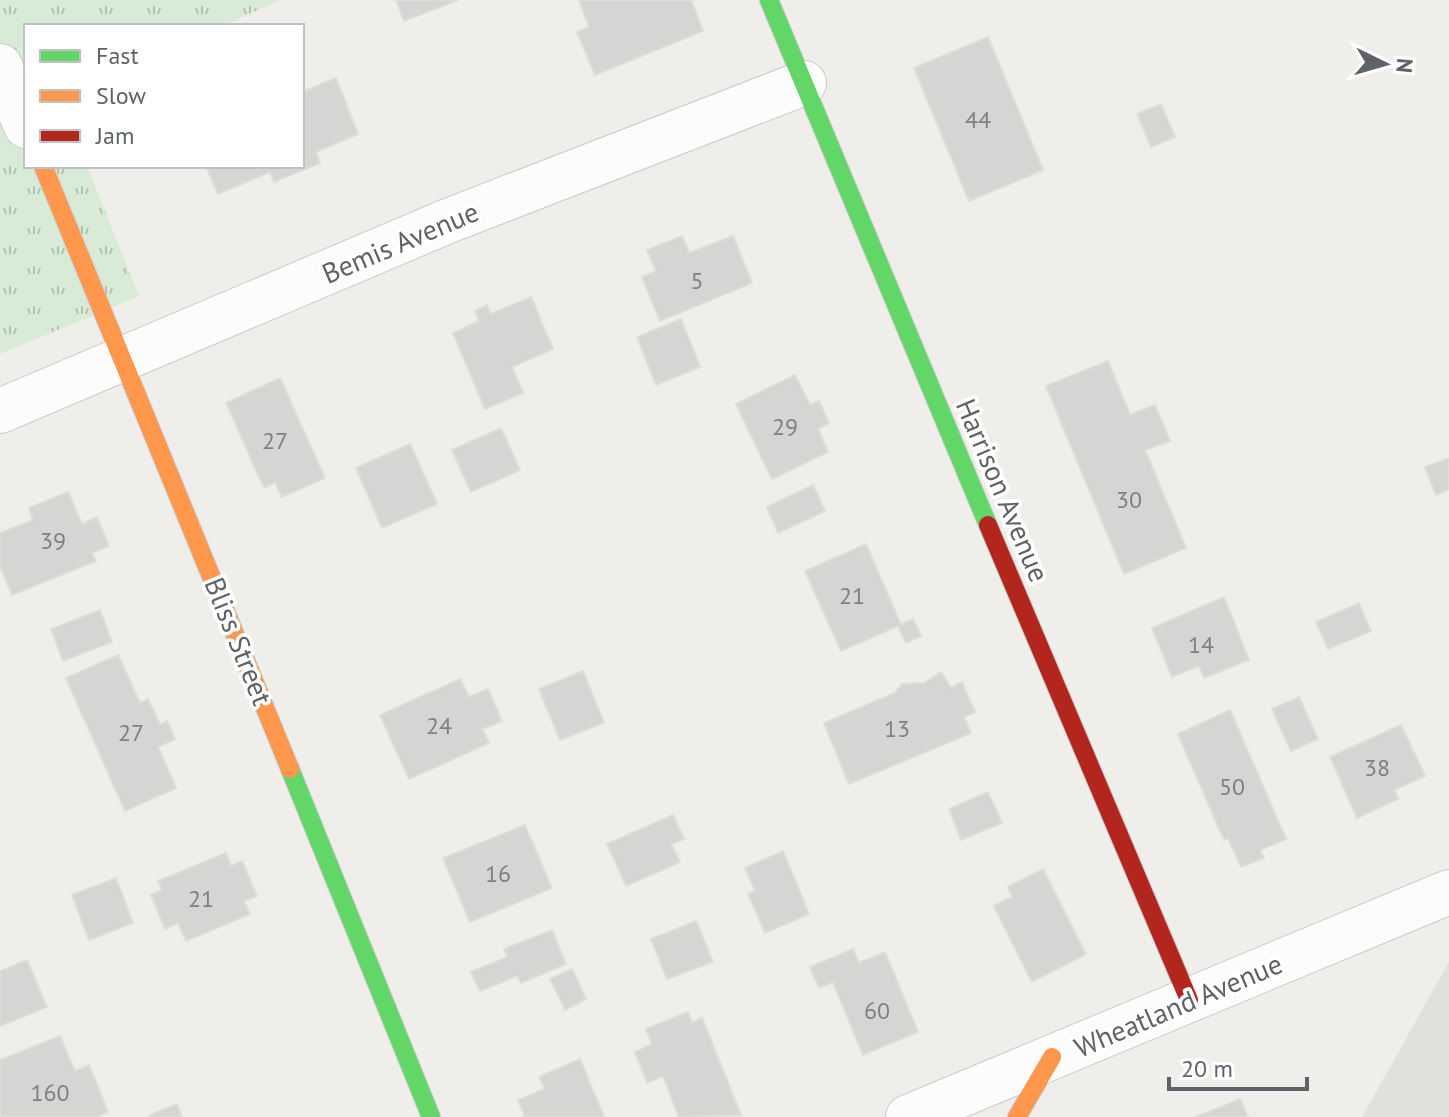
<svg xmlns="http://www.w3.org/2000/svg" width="1449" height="1117" font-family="'PT Sans',sans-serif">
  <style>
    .education { fill: #e2e0da }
    .grass { fill: url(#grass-tufts) }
    .building { fill: #d6d5d3; stroke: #deddd9; stroke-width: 2 }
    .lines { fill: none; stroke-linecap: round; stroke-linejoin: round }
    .street-casing { stroke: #cbcccc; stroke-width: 46 }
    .fast-casing { stroke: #cacacb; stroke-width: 20 }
    .slow-casing { stroke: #cacacb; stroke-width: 20 }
    .jam-casing { stroke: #cacacb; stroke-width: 20 }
    .street { stroke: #fdfcfc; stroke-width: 44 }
    .fast { stroke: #63d668; stroke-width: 18 }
    .slow { stroke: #ff974d; stroke-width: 18 }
    .jam { stroke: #b3261e; stroke-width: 18 }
    .labels { text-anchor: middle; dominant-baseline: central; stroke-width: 7; stroke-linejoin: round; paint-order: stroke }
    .number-label { font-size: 24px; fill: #7e8184 }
    .street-label { font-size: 28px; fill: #5f6368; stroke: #fff }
  </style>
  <defs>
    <pattern id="grass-tufts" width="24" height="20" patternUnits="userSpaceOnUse" patternTransform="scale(2)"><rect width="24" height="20" fill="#d8ebd6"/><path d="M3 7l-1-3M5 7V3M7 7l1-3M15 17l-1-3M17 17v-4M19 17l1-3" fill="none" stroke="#b2c2b1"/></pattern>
  </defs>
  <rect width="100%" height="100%" fill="#efeeea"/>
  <path class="education" d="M1449 962V1117H1362Z"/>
  <path class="grass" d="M0 0H280L222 26H26V166H87L139 296 0 354Z"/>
  <g class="building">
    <path d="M396 0H458L404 21Z"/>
    <path d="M579 0H691L703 31 595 75 577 32 589 27Z"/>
    <path d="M988 37 1043 170 969 201 914 68Z"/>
    <path d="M336 78 358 134 316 152 320 163 274 182 270 172 218 194 206 166H302V92Z"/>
    <path d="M1161 104 1175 137 1151 147 1137 114Z"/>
    <path d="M682 236 689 253 733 236 752 283 660 321 642 277 656 271 647 250Z"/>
    <path d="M531 297 553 349 512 367 523 393 485 409 453 333 479 321 475 311 487 305 491 314Z"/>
    <path d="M681 319 700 367 656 385 637 337Z"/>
    <path d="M1108 361 1130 415 1155 405 1170 441 1145 450 1186 548 1124 574 1046 386Z"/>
    <path d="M795 375 810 405 819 401 829 423 818 429 828 452 772 479 736 404Z"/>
    <path d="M280 378 325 478 282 497 275 482 264 488 226 403Z"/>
    <path d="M501 428 520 470 471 492 452 450Z"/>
    <path d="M410 444 437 504 382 528 356 468Z"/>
    <path d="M1449 458V489L1436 495 1425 467Z"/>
    <path d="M813 485 825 511 778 533 767 507Z"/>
    <path d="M68 492 82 524 97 517 109 546 92 553 96 561 12 595 0 566V533L33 520 29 508Z"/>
    <path d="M866 544 901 625 913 619 921 636 906 643 898 626 841 651 805 571Z"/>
    <path d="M1224 597 1249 660 1204 678 1199 666 1172 677 1152 628Z"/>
    <path d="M1359 603 1371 631 1328 649 1316 622Z"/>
    <path d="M100 610 112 642 63 661 51 629Z"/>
    <path d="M118 655 140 703 148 699 160 725 167 721 175 739 158 747 176 788 125 811 66 678Z"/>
    <path d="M583 671 604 723 560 740 539 689Z"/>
    <path d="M941 672 951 688 962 682 975 712 964 717 971 733 849 784 824 723 895 693 902 684 924 683Z"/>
    <path d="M460 679 469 697 488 689 502 721 482 729 489 743 409 779 380 715Z"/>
    <path d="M1299 697 1318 739 1291 751 1272 709Z"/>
    <path d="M1230 710 1286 839 1260 850 1264 858 1241 867 1228 838 1224 840 1178 734Z"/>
    <path d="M1401 725 1425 776 1394 790 1398 799 1357 818 1330 757Z"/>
    <path d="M988 792 1002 823 961 840 949 809Z"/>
    <path d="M673 815 684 839 671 844 680 862 626 886 607 844Z"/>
    <path d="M525 825 552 888 470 922 443 858Z"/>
    <path d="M783 851 809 914 765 933 748 894 755 891 745 868Z"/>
    <path d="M226 853 231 866 242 861 257 896 244 901 250 914 186 941 178 923 165 929 151 895 162 890 158 881Z"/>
    <path d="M1043 869 1086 954 1032 982 994 906 1012 897 1008 887Z"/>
    <path d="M116 878 133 923 89 940 72 895Z"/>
    <path d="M696 921 713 962 667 979 651 939Z"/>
    <path d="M552 930 566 964 521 983 517 976 480 991 471 972 507 957 504 949Z"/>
    <path d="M853 949 859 963 885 952 918 1032 863 1055 833 982 819 988 810 967Z"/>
    <path d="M27 960 47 1007 0 1026V971Z"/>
    <path d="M572 969 586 999 565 1010 550 979Z"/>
    <path d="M688 1012 692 1023 702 1018 741 1115 679 1117 663 1076 647 1083 635 1052 652 1044 646 1029Z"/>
    <path d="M60 1036 75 1071 89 1065 108 1112 97 1117H0V1060Z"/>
    <path d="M580 1059 604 1117H525L518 1100 545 1089 539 1077Z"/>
    <path d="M1240 1099 1248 1117H1196Z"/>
    <path d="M177 1104 182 1117H151L150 1115Z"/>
  </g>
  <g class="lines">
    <defs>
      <g id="street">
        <path d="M0 66 26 126"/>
        <path d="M0 411 448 221 804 83"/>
        <path d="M908 1117 1449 892"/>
      </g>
      <g id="fast">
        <path d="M769 0 988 525"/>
        <path d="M290 769 431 1117"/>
      </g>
      <g id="slow">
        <path d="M43 166 290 769"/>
        <path d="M1017 1117 1052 1057"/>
      </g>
      <path id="jam" d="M988 525 1189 1000"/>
    </defs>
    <use href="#street" class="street-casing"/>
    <use href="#fast" class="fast-casing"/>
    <use href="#slow" class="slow-casing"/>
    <use href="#jam" class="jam-casing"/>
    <use href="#street" class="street"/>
    <use href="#fast" class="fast"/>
    <use href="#slow" class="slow"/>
    <use href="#jam" class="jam"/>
  </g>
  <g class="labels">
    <g class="number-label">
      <text x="978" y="119">44</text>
      <text x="697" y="280">5</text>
      <text x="785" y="426">29</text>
      <text x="275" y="440">27</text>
      <text x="1129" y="499">30</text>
      <text x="53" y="540">39</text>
      <text x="852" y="595">21</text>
      <text x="1201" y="644">14</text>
      <text x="439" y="725">24</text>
      <text x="897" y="728">13</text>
      <text x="131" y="732">27</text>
      <text x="1377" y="767">38</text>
      <text x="1232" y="786">50</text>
      <text x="498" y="873">16</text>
      <text x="201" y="898">21</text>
      <text x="877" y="1010">60</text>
      <text x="50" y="1092">160</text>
    </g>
    <g class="street-label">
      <text transform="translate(400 242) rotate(-23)">Bemis Avenue</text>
      <text transform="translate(1003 490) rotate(67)">Harrison Avenue</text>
      <text transform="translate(239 641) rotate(68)">Bliss Street</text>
      <text transform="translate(1178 1005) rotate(-23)">Wheatland Avenue</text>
    </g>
  </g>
  <rect x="24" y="24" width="280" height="144" fill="#ffffff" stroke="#bfc1c3" stroke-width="2"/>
  <rect x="40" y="50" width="40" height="12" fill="#63d668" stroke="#bfc1c3" stroke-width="2"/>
  <text x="96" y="64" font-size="24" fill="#5f6368">Fast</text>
  <rect x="40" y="90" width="40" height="12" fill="#ff974d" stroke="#bfc1c3" stroke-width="2"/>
  <text x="96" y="104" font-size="24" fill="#5f6368">Slow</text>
  <rect x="40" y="130" width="40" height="12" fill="#b3261e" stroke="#bfc1c3" stroke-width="2"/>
  <text x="96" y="144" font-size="24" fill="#5f6368">Jam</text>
  <g transform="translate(1385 64) rotate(95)" stroke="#ffffff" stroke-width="6" paint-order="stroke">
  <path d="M0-6L14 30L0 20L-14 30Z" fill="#5f6368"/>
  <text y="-12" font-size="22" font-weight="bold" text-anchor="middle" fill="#5f6368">N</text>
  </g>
  <path d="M1169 1077v12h138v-12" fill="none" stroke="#5f6368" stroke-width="4"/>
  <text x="1181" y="1077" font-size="24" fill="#5f6368" stroke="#ffffff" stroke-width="6" paint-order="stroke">20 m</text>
</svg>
